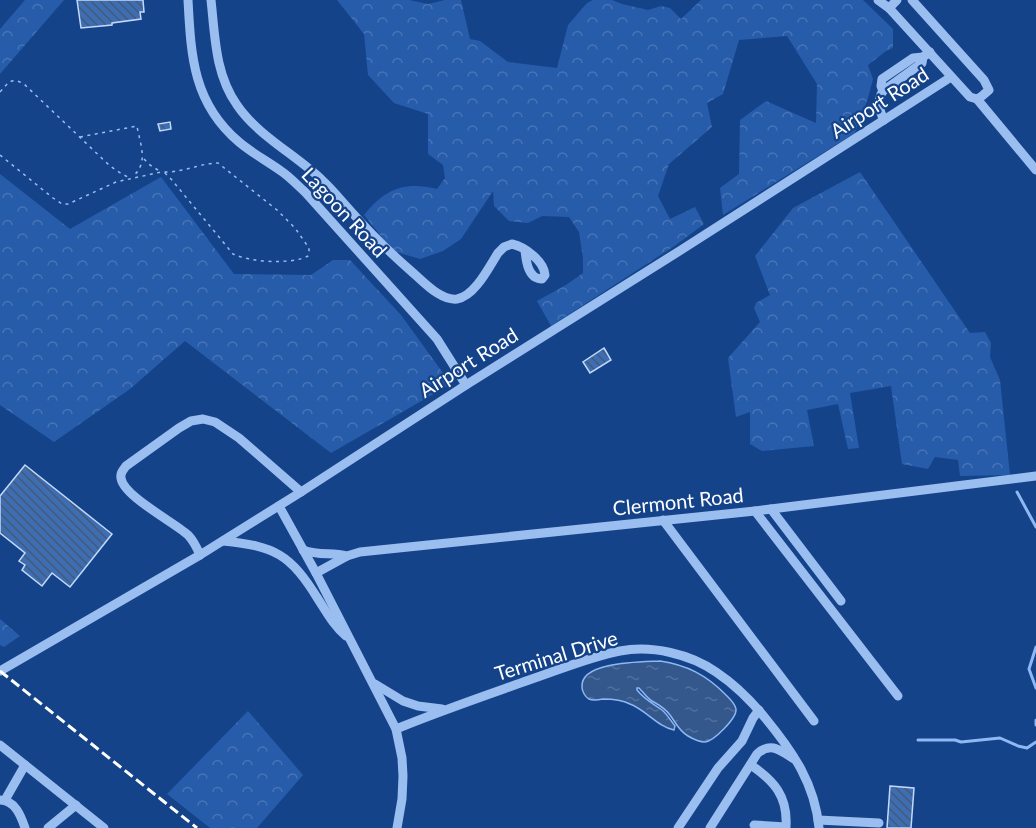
<svg xmlns="http://www.w3.org/2000/svg" width="1036" height="828" font-family="Lato,sans-serif">
  <style>
    .forest { fill: url(#forest-crowns) }
    .water { fill: url(#water-ripples); stroke: #8db8f3; stroke-width: 1.5 }
    .lines { fill: none; stroke-linecap: round; stroke-linejoin: round }
    .stream { stroke: #8db8f3; stroke-width: 3 }
    .building { fill: url(#building-back-hatch); stroke: #c2d9fb; stroke-width: 1.5 }
    .path { stroke: #9bbef0; stroke-width: 1.5; stroke-dasharray: 3 4.5; stroke-linecap: butt }
    .minor { stroke: #9bbef0; stroke-width: 9 }
    .rail { stroke: #fff; stroke-width: 3; stroke-dasharray: 10 4.5; stroke-linecap: butt }
    .labels { text-anchor: middle; dominant-baseline: central; stroke-width: 4.5; stroke-linejoin: round; paint-order: stroke }
    .street-label { font-size: 20px; fill: #fff; stroke: #14438a }
  </style>
  <defs>
    <pattern id="forest-crowns" width="20" height="18" patternUnits="userSpaceOnUse" patternTransform="scale(1.5)"><rect width="20" height="18" fill="#265ca9"/><path d="M2 6a3 3 0 1 1 6 0M12 15a3 3 0 1 1 6 0" fill="none" stroke="#4774b6"/></pattern>
    <pattern id="water-ripples" width="26" height="14" patternUnits="userSpaceOnUse" patternTransform="scale(1.5)"><rect width="26" height="14" fill="#34578c"/><path d="M2 4q2-2 4 0t4 0M15 11q2-2 4 0t4 0" fill="none" stroke="#52709d"/></pattern>
    <pattern id="building-back-hatch" width="6" height="6" patternUnits="userSpaceOnUse" patternTransform="scale(1.5)"><rect width="6" height="6" fill="#3d6db3"/><path d="M-1 5l2 2M0 0l6 6M5-1l2 2" fill="none" stroke="#465975"/></pattern>
  </defs>
  <rect width="100%" height="100%" fill="#14438a"/>
  <g class="forest">
    <path d="M25 0H64L0 74V29Z"/>
    <path d="M337 0H409L428 4 445 0H461L470 39 480 41 508 62 557 68 568 25 587 3 593 0H612L622 4 648 10 661 6 670 8 681 19 701 0H863L893 29V48L886 51 868 65 873 79 868 98 855 133 723 215 720 188 739 174 740 120 766 101 816 123 817 84 787 36 739 40 723 94 707 103 712 127 669 164 658 196 670 219 695 207 704 224 676 245 551 326 537 301 566 285 583 273V258L579 232 569 217 542 216 528 223 509 221 494 206 493 191 461 239 443 251 420 259 393 251 364 215C385 189 404 181 437 189L445 178 443 165 428 154V114L394 103 368 75 364 34Z"/>
    <path d="M860 172 970 333 985 332 991 343 990 357 1000 380 1010 475 960 476 958 460 935 457 928 469 902 464 891 386 850 393 859 448 848 449 838 404 807 410 814 446 762 451 750 444V412L736 417 728 358 760 322 754 308 756 303 770 295 755 256 793 208Z"/>
    <path d="M0 174 70 229 161 177 234 274 311 275 333 260H350L401 315 451 384 331 453 185 341 130 389 54 442 0 405Z"/>
    <path d="M0 619 20 636 4 647 0 645Z"/>
    <path d="M248 711 303 775 257 828H210L167 794Z"/>
  </g>
  <path class="water" d="M660 661C687 665 706 675 725 694 729 698 735 703 736 709 737 718 714 741 705 742 700 742 693 739 688 736 679 731 676 723 670 715 665 708 659 705 652 701 647 698 643 692 639 688H637V690C644 699 652 703 662 710 667 714 671 721 675 726L674 730C658 727 646 710 630 704 622 700 612 699 603 699 598 700 593 701 589 699 585 697 582 691 582 687 580 661 643 662 660 661Z"/>
  <g class="lines">
    <g class="stream">
      <path d="M1017 492 1036 527"/>
      <path d="M1036 647 1029 669 1036 688"/>
      <path d="M1036 720V725"/>
      <path d="M918 740H955L961 742 1000 738 1018 746 1027 748 1036 742"/>
    </g>
  </g>
  <g class="building">
    <path d="M77 0H143L144 12H140L141 19 112 23V25L81 28Z"/>
    <path d="M170 122 171 129 160 131 158 124Z"/>
    <path d="M604 348 611 360 590 373 583 362Z"/>
    <path d="M25 465 112 534 70 587 52 573 42 586 22 570 25 565 19 561 25 553 0 533V496Z"/>
    <path d="M890 786 914 788 911 828H887Z"/>
  </g>
  <g class="lines">
    <g class="path">
      <path d="M0 92C9 82 11 77 24 84L110 166 122 174 130 178"/>
      <path d="M80 137 137 126C140 144 149 163 133 176"/>
      <path d="M0 155 53 198 62 204H68L116 182 161 172C166 172 172 172 177 171 191 169 204 163 218 163L277 210 295 228 309 248V252L308 256C291 265 250 262 233 254L171 179 164 172"/>
      <path d="M144 159 150 165 161 172"/>
    </g>
    <g class="minor">
      <path d="M188 0C191 56 193 103 239 142 252 153 267 161 281 171 290 177 297 185 305 192L437 339 466 385"/>
      <path d="M211 0C215 36 215 74 237 105 257 135 296 155 322 180 331 188 339 198 347 207 367 230 388 251 411 271 423 281 440 301 457 299 475 296 489 267 498 253L504 247 512 244C525 247 544 261 545 275L542 279C528 279 526 261 525 250"/>
      <path d="M878 0 889 8 897 0"/>
      <path d="M889 8 970 97 977 99 982 96 989 90 984 80 912 0"/>
      <path d="M883 91 881 86 882 79 913 58 923 57"/>
      <path d="M977 99 1036 170"/>
      <path d="M884 120C879 111 877 99 883 91L922 63 923 57 930 52"/>
      <path d="M279 506 316 573 396 729 402 758 403 776 402 799 397 828"/>
      <path d="M771 509 841 601"/>
      <path d="M755 511 898 696"/>
      <path d="M663 520 814 721"/>
      <path d="M223 541C275 546 290 554 318 599 327 613 334 626 346 636"/>
      <path d="M303 550C320 556 331 552 347 556"/>
      <path d="M200 555C197 548 193 540 188 535 174 522 123 496 121 478 120 473 123 470 126 466L179 428 191 421 203 419 215 422 239 438 301 492"/>
      <path d="M316 573 347 556 360 552 755 511 1036 476"/>
      <path d="M0 671 200 555 301 492 466 385 681 250 951 77"/>
      <path d="M375 684 403 701 418 706 442 709"/>
      <path d="M396 729C440 711 484 696 529 680 559 670 589 657 620 651 652 645 690 654 716 672 734 684 753 703 766 719 793 752 815 784 819 828"/>
      <path d="M0 745 104 828"/>
      <path d="M751 765C774 781 788 796 786 827L754 825"/>
      <path d="M0 800C15 800 21 816 25 828"/>
      <path d="M5 800 25 765"/>
      <path d="M818 820 879 823"/>
      <path d="M48 828 76 805"/>
      <path d="M678 828 718 768 742 741 753 718 759 710"/>
      <path d="M710 828 757 754C771 741 781 751 794 759"/>
    </g>
    <path class="rail" d="M0 671 197 828"/>
  </g>
  <g class="labels">
    <g class="street-label">
      <text transform="translate(879 102) rotate(-33)">Airport Road</text>
      <text transform="translate(345 212) rotate(47)">Lagoon Road</text>
      <text transform="translate(468 362) rotate(-32)">Airport Road</text>
      <text transform="translate(678 501) rotate(-6)">Clermont Road</text>
      <text transform="translate(556 655) rotate(-17)">Terminal Drive</text>
    </g>
  </g>
</svg>
